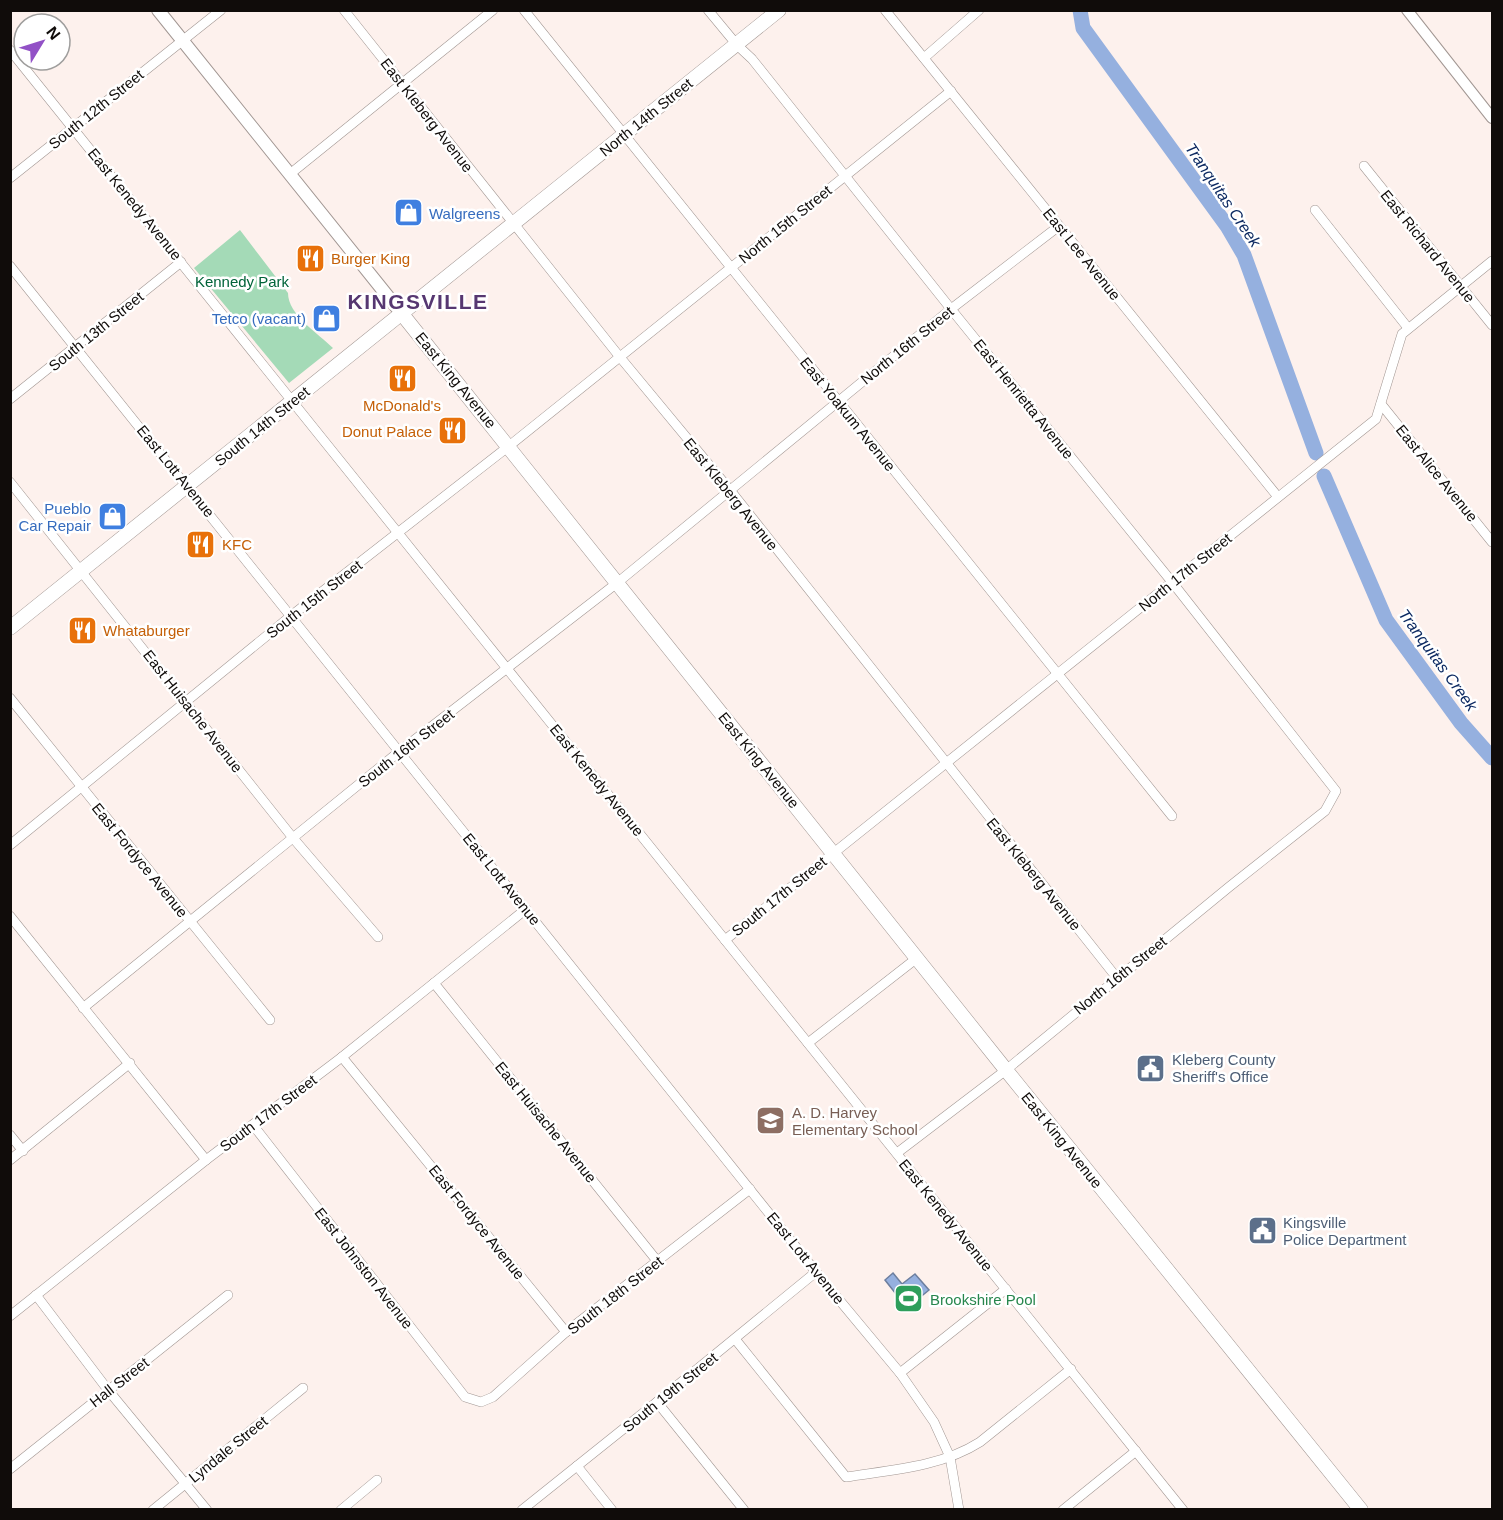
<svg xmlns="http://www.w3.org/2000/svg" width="1503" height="1520" font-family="Helvetica,sans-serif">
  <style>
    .green { fill: #a4dab7 }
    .water { fill: #95b0df; stroke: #6d7f9f; stroke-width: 1.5 }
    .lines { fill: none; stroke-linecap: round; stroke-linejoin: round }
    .river { stroke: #95b0df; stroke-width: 15 }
    .minor-casing { stroke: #a29793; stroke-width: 10 }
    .tertiary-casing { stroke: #a29793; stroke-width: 12 }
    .secondary-casing { stroke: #a29793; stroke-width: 14 }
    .primary-casing { stroke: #a29793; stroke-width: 15 }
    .minor { stroke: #fff; stroke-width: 9 }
    .tertiary { stroke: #fff; stroke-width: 10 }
    .secondary { stroke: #fff; stroke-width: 12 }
    .primary { stroke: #fff; stroke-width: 14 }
    .labels { text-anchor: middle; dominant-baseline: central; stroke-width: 5; stroke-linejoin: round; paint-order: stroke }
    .street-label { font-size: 15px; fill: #100c0a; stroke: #fff }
    .shop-label { font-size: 15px; fill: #366cbe; stroke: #fff; text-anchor: end }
    .food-label { font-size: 15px; fill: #c56008; stroke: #fff; text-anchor: start }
    .park-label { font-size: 15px; fill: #016339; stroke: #fff }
    .service-label { font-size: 15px; fill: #4e5e75; stroke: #fff; text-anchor: start }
    .education-label { font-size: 15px; fill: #785e54; stroke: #fff; text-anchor: start }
    .leisure-label { font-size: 15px; fill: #27864d; stroke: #fff; text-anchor: start }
    .water-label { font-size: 16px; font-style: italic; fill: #0d2a62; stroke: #fff }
    .district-label { font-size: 21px; font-weight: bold; letter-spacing: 1.5px; fill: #563771; stroke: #fff }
  </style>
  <rect width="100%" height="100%" fill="#fdf1ed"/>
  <path class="green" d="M240 230 288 293C288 315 318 333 333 348L289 383 194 268Z"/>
  <path class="water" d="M893 1273 902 1284 915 1274 929 1290 907 1308 885 1280Z"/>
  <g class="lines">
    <g class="river">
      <path d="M1080 10 1083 28 1227 226 1244 255 1316 453"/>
      <path d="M1324 476 1386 620 1461 723 1492 758"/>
    </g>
    <defs>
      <g id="minor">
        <path d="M344 10 619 356 730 490 1117 978"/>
        <path d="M524 10 1172 816"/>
        <path d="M708 10 737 45 752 59 951 309 1172 582 1336 791 1325 811 1229 887 1006 1070 897 1153"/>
        <path d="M885 10 1278 497"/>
        <path d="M10 50 1183 1510"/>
        <path d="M924 58 979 10"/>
        <path d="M1364 166 1492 325"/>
        <path d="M290 174 493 10"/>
        <path d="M10 178 221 10"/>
        <path d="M1315 210 1408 328"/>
        <path d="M10 266 816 1272 900 1373 934 1422 950 1457 959 1510"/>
        <path d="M10 399 181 262"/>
        <path d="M1381 404 1492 542"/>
        <path d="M10 482 293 838 378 937"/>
        <path d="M10 698 270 1020"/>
        <path d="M10 845 291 616 509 446 951 91"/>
        <path d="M10 916 206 1160"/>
        <path d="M725 940 1376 419 1402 334 1492 261"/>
        <path d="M434 983 658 1262"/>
        <path d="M83 1008 400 751 617 583 951 309 1059 226"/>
        <path d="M808 1043 917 958"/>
        <path d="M342 1057 566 1332"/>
        <path d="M253 1125 465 1397 481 1402 493 1397 566 1332 750 1189"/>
        <path d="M10 1135 23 1151"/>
        <path d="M10 1160 130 1063"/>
        <path d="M36 1295 108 1390 207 1510"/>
        <path d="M10 1316 206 1160 342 1057 526 909"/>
        <path d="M735 1339 846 1477C891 1470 941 1467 980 1442L1071 1369"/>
        <path d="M900 1373 1006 1289"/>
        <path d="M657 1402 744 1510"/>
        <path d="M577 1466 612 1510"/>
        <path d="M10 1469 228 1295"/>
        <path d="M153 1510 303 1388"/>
        <path d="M341 1510 377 1480"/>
        <path d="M522 1510 657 1402 816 1272"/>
        <path d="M1063 1510 1136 1451"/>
      </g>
      <path id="tertiary" d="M1407 10 1492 118"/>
      <path id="secondary" d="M158 10 402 314"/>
      <g id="primary">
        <path d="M402 314 1006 1070 1361 1510"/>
        <path d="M10 628 779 10"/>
      </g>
    </defs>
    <use href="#minor" class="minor-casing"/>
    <use href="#tertiary" class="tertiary-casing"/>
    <use href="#secondary" class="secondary-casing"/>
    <use href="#primary" class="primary-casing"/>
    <use href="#minor" class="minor"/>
    <use href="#tertiary" class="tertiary"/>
    <use href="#secondary" class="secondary"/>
    <use href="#primary" class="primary"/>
  </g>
  <defs>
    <symbol id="shop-square" viewBox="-11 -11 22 22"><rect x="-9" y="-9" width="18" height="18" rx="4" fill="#3f7fe0" stroke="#fff"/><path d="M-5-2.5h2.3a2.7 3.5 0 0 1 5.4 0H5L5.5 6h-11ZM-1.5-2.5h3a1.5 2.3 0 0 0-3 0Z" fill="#fff"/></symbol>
    <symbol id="restaurant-square" viewBox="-11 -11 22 22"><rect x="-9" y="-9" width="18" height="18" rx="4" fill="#e8710a" stroke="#fff"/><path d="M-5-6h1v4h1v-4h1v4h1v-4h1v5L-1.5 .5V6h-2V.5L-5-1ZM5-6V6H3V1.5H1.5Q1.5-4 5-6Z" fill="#fff"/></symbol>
    <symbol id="civic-square" viewBox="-11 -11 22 22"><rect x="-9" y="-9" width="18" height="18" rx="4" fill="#5c6f8a" stroke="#fff"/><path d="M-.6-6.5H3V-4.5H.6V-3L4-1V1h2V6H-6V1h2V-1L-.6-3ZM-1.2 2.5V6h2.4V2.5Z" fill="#fff"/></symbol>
    <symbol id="school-square" viewBox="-11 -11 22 22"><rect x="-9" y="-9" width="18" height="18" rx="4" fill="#8d6e63" stroke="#fff"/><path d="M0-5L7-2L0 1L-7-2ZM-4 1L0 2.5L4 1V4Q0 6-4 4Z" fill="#fff"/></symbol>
    <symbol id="stadium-square" viewBox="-11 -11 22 22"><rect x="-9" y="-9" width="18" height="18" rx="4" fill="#2e9e5b" stroke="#fff"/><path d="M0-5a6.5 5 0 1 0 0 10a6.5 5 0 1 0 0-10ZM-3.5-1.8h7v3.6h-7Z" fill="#fff"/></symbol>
  </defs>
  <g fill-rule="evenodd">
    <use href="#shop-square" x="392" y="196" width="33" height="33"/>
    <use href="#restaurant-square" x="294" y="242" width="33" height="33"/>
    <use href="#shop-square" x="310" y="302" width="33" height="33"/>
    <use href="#restaurant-square" x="386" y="362" width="33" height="33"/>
    <use href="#restaurant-square" x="436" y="414" width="33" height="33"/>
    <use href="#shop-square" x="96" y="500" width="33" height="33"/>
    <use href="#restaurant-square" x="184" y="528" width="33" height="33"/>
    <use href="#restaurant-square" x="66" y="614" width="33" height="33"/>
    <use href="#civic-square" x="1134" y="1052" width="33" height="33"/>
    <use href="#school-square" x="754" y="1104" width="33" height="33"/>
    <use href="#civic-square" x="1246" y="1214" width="33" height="33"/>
    <use href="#stadium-square" x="892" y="1282" width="33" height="33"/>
  </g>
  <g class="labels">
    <g class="street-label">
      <text transform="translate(96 109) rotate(-39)">South 12th Street</text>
      <text transform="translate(427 115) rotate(52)">East Kleberg Avenue</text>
      <text transform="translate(646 117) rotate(-39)">North 14th Street</text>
      <text transform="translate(135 204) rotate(51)">East Kenedy Avenue</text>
      <text transform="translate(785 224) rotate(-39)">North 15th Street</text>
      <text transform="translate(1428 246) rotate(51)">East Richard Avenue</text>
      <text transform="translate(1082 254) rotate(51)">East Lee Avenue</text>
      <text transform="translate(96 331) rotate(-39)">South 13th Street</text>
      <text transform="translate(907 345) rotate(-39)">North 16th Street</text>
      <text transform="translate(456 380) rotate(51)">East King Avenue</text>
      <text transform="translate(1024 399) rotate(51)">East Henrietta Avenue</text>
      <text transform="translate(848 414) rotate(51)">East Yoakum Avenue</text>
      <text transform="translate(262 426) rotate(-39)">South 14th Street</text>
      <text transform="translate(176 471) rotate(51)">East Lott Avenue</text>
      <text transform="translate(1437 473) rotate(51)">East Alice Avenue</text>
      <text transform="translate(731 494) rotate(51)">East Kleberg Avenue</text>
      <text transform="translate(1185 572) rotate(-39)">North 17th Street</text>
      <text transform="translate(314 599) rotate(-38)">South 15th Street</text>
      <text transform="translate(193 711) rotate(52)">East Huisache Avenue</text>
      <text transform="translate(406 748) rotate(-38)">South 16th Street</text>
      <text transform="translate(759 760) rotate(51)">East King Avenue</text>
      <text transform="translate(597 780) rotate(51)">East Kenedy Avenue</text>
      <text transform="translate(140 860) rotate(51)">East Fordyce Avenue</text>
      <text transform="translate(1034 874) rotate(51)">East Kleberg Avenue</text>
      <text transform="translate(502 879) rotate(51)">East Lott Avenue</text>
      <text transform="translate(779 896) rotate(-39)">South 17th Street</text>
      <text transform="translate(1120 975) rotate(-39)">North 16th Street</text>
      <text transform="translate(268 1113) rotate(-37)">South 17th Street</text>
      <text transform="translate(546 1122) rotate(51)">East Huisache Avenue</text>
      <text transform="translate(1062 1140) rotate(51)">East King Avenue</text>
      <text transform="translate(946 1215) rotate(51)">East Kenedy Avenue</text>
      <text transform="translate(477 1222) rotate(51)">East Fordyce Avenue</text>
      <text transform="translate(806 1258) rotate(51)">East Lott Avenue</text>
      <text transform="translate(364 1268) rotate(52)">East Johnston Avenue</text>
      <text transform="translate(615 1295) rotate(-38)">South 18th Street</text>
      <text transform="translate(119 1382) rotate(-38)">Hall Street</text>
      <text transform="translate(670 1392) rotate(-39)">South 19th Street</text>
      <text transform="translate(228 1449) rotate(-39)">Lyndale Street</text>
    </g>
    <g class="shop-label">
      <text x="429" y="213" text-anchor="start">Walgreens</text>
      <text x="306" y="318">Tetco (vacant)</text>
      <text x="91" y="508">Pueblo<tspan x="91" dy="17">Car Repair</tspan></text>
    </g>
    <g class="food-label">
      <text x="331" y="258">Burger King</text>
      <text x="402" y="405" text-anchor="middle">McDonald's</text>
      <text x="432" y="431" text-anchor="end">Donut Palace</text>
      <text x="222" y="544">KFC</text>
      <text x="103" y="630">Whataburger</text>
    </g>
    <g class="park-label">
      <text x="242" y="281">Kennedy Park</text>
    </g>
    <g class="service-label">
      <text x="1172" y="1059">Kleberg County<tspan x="1172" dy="17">Sheriff's Office</tspan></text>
      <text x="1283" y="1222">Kingsville<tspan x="1283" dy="17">Police Department</tspan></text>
    </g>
    <g class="education-label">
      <text x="792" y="1112">A. D. Harvey<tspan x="792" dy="17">Elementary School</tspan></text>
    </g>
    <g class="leisure-label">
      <text x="930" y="1299">Brookshire Pool</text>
    </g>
    <g class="water-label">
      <text transform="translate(1223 195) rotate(56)">Tranquitas Creek</text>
      <text transform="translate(1438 660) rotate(54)">Tranquitas Creek</text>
    </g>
    <g class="district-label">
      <text x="418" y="301">KINGSVILLE</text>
    </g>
  </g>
  <rect width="1503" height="1520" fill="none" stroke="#100c0a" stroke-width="24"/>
  <g transform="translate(42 42) rotate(52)"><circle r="28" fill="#ffffff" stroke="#9f9e9d" stroke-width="1.5"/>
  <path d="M0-4.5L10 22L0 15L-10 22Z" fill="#9251c6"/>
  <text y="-9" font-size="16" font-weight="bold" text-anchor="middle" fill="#100c0a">N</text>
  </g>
</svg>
